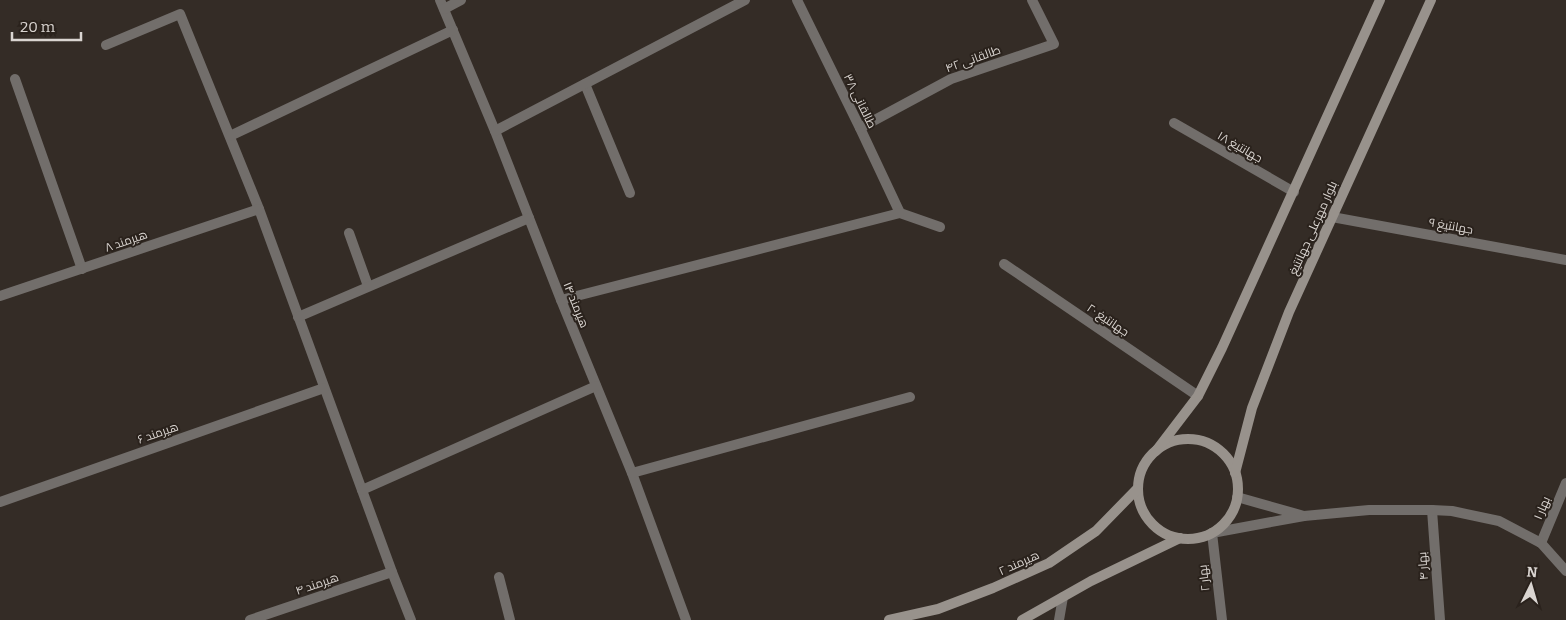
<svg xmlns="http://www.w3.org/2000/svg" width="1566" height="620" font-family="Bitter,Cairo,serif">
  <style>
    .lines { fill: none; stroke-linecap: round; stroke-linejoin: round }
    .minor { stroke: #726e6b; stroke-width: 10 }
    .tertiary { stroke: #726e6b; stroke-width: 10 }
    .secondary { stroke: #98928c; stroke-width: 10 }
    .labels { text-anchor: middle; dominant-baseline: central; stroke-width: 4; stroke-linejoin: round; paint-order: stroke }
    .street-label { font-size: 12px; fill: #dad5d1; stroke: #2a221c }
  </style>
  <rect width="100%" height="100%" fill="#342c26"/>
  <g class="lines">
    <g class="minor">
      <path d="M440 0 495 131 561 300 632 473 686 620"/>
      <path d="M797 0 860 128 900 213"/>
      <path d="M444 9 461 0"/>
      <path d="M106 45 180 14 259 209 392 572 411 620"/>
      <path d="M15 79 82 269"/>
      <path d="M585 84 630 193"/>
      <path d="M1174 123 1294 192"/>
      <path d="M860 128 951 79 1054 44 1032 0"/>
      <path d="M495 131 745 0"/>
      <path d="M230 136 453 30"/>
      <path d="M1332 217 1566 260"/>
      <path d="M349 233 368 286"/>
      <path d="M1004 264 1198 396"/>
      <path d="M0 296 259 209"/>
      <path d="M561 300 900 213 940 227"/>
      <path d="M298 317 529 218"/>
      <path d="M632 473 910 397"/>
      <path d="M362 490 596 386"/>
      <path d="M0 502 324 388"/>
      <path d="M1432 510 1440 620"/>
      <path d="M1212 533 1222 620"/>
      <path d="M1541 543 1566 483"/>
      <path d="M499 577 510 620"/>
      <path d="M250 620 392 572"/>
      <path d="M1059 620 1063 597"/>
    </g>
    <g class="tertiary">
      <path d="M1304 516 1369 510H1432L1452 511 1499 521 1541 543 1566 571"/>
      <path d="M1212 533 1304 516 1237 497"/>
    </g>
    <g class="secondary">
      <circle cx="1188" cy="489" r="50"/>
      <path d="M1156 451 1198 396 1222 348 1380 0"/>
      <path d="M1235 473 1252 408 1289 312 1431 0"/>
      <path d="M889 620 938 609 993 588 1049 563 1096 531 1137 489"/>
      <path d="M1022 620 1091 581 1180 538"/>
    </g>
  </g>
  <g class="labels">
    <g class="street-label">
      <text transform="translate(973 59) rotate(-20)">طالقانی ۴۲</text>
      <text transform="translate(860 101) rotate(64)">طالقانی ۳۸</text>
      <text transform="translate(1240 147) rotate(30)">جهانتیغ ۱۸</text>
      <text transform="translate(1451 226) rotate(10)">جهانتیغ ۹</text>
      <text transform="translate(1313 228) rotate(-66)">بلوار مهرعلی جهانتیغ</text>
      <text transform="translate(126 241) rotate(-19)">هیرمند ۸</text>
      <text transform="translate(576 305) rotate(68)">هیرمند ۱۴</text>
      <text transform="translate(1108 320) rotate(34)">جهانتیغ ۲۰</text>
      <text transform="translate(158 433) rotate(-19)">هیرمند ۶</text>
      <text transform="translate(1542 508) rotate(-67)">بهار ۱</text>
      <text transform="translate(1019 563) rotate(-24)">هیرمند ۲</text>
      <text transform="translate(1423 566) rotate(-94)">بهار ۴</text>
      <text transform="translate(1204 578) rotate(-97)">بهار ۲</text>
      <text transform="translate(317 584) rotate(-19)">هیرمند ۴</text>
    </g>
  </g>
  <g transform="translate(1531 585) rotate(5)" stroke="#2a221c" stroke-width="4" paint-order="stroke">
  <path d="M0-4L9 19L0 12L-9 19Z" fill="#dad5d1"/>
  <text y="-8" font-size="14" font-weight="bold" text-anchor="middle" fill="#dad5d1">N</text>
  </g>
  <path d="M12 32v8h69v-8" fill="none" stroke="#dad5d1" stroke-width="2.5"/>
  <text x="20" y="32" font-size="15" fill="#dad5d1" stroke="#2a221c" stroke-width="4" paint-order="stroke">20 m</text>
</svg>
